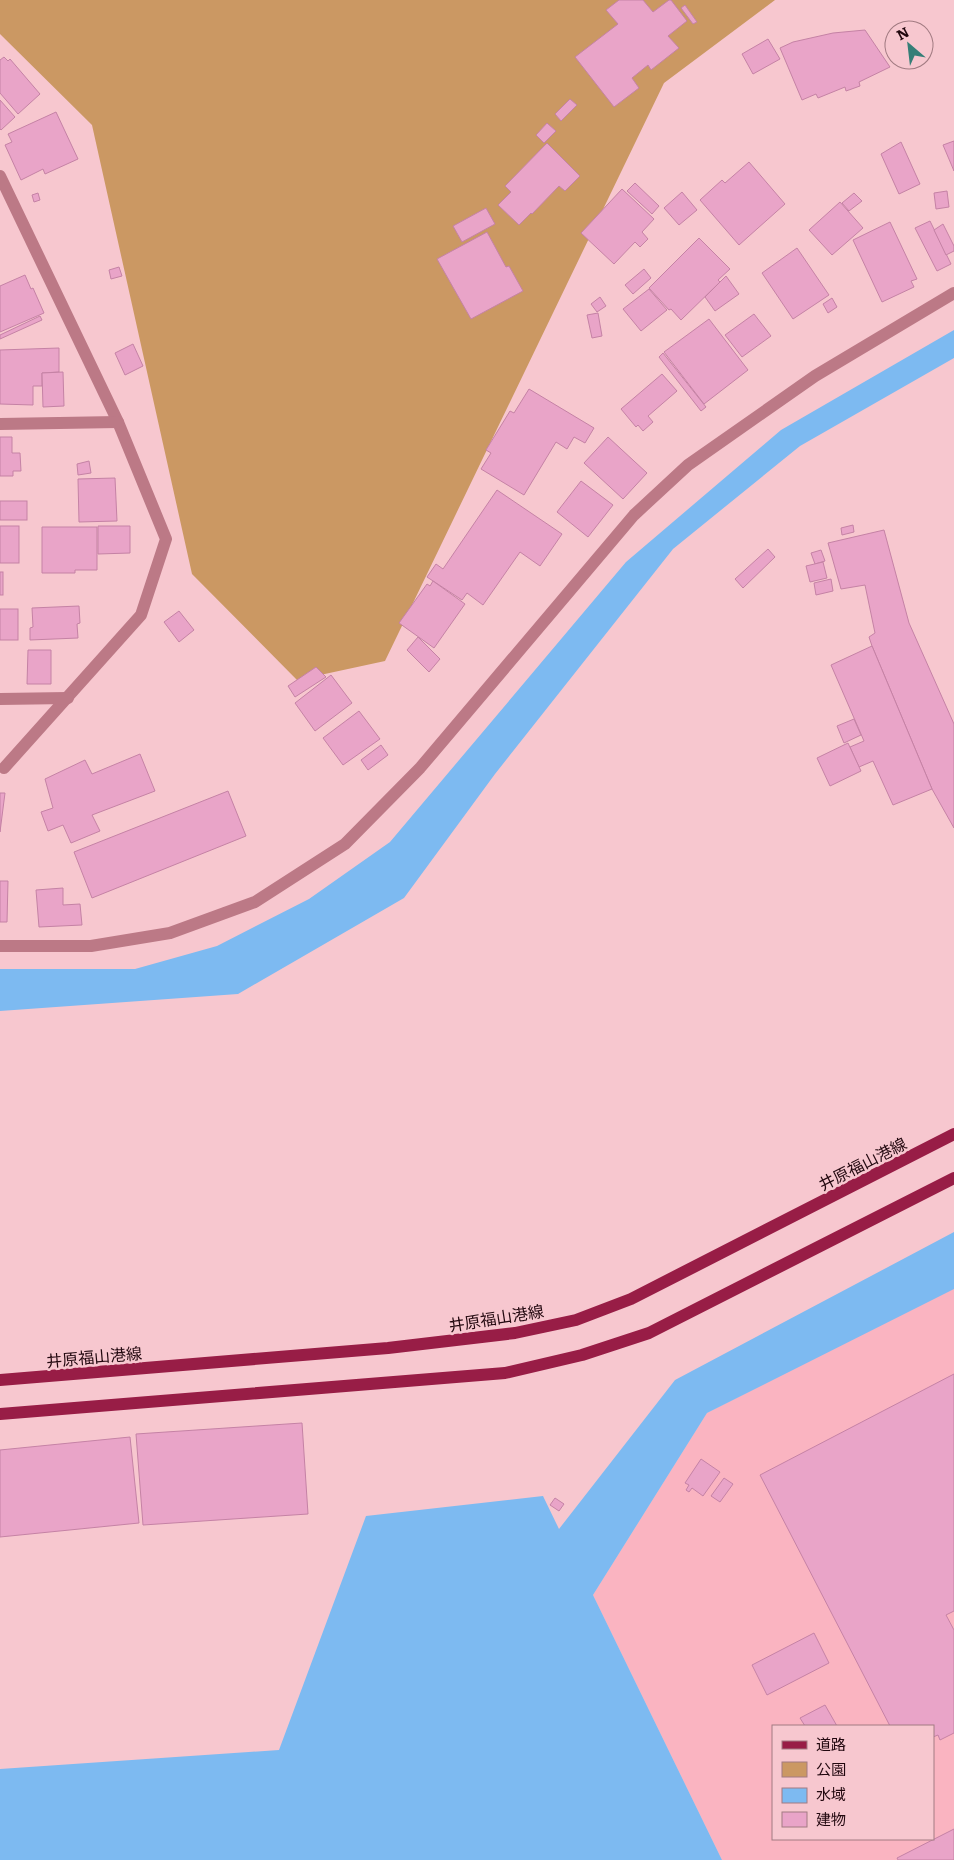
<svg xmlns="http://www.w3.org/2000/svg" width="954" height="1860" font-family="Literata,'Noto Sans JP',serif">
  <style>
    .built { fill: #fab4c1; fill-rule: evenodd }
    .green { fill: #cb9863 }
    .water { fill: #7dbaf1 }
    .building { fill: #e9a4c8; stroke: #c582a5 }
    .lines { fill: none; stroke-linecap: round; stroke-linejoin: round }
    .minor { stroke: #bc7986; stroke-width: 12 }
    .primary { stroke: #981d46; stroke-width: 12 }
    .labels { text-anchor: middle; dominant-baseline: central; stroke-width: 5; stroke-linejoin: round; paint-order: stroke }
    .street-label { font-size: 16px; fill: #22080f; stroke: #f7c7cf }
  </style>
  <rect width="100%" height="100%" fill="#f7c7cf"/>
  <path class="built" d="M954 1286V1860H722L593 1595 707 1413ZM773 1726H933V1839H773Z"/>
  <path class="green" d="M0 0H775L664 83 385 661 297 680 192 574 92 125 0 34Z"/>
  <g class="water">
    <path d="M954 330V358L800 446 673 549 495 774 404 898 238 994 0 1011V969H135L217 946 309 899 390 842 626 562 781 430Z"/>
    <path d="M954 1232V1289L707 1413 593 1595 722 1860H0V1769L279 1750 366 1516 543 1496 559 1529 675 1380Z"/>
  </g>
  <g class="building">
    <path d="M619 0H643L653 12 669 0H671L687 21 668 36 679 48 651 70 648 65 632 78 639 88 614 107 575 57 618 24 606 10Z"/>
    <path d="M685 5 697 22 693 24 681 8Z"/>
    <path d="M865 30 890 67 859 82 860 86 846 91 845 87 818 98 816 94 802 100 780 48 793 42 833 33Z"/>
    <path d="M768 39 780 59 753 74 742 54Z"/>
    <path d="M4 57 8 61 10 59 40 94 18 114 0 93V60Z"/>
    <path d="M570 99 577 105 561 121 555 114Z"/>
    <path d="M0 100 15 117 1 130 0 129Z"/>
    <path d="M56 112 78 159 45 174 43 169 21 180 5 145 12 142 8 134Z"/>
    <path d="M547 123 556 131 544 143 536 135Z"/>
    <path d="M954 141V171L943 145Z"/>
    <path d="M901 142 920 184 899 194 881 154Z"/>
    <path d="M547 143 580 176 565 191 559 186 532 214 531 213 519 225 498 205 511 192 505 186Z"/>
    <path d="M749 162 785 204 739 245 700 200 722 180 725 183Z"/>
    <path d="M635 183 659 206 652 214 627 191Z"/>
    <path d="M622 189 654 219 642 232 648 239 640 247 635 242 614 264 581 233Z"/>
    <path d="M947 191 949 207 936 209 934 193Z"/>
    <path d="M682 192 697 210 679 225 664 208Z"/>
    <path d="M38 193 40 200 34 202 32 195Z"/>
    <path d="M854 193 862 201 849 211 842 203Z"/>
    <path d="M840 202 863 228 832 255 809 230Z"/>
    <path d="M486 208 495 224 462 242 453 226Z"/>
    <path d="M930 221 951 264 937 271 915 228Z"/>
    <path d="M890 222 917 279 911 281 914 287 882 302 853 240Z"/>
    <path d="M943 224 954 246V251L946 255 934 230Z"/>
    <path d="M487 232 506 267 509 266 523 291 471 319 437 259Z"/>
    <path d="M699 238 730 269 718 280 720 282 681 320 671 309 669 310 649 288Z"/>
    <path d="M797 248 829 295 793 319 762 273Z"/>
    <path d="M119 267 122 276 111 279 109 270Z"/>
    <path d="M644 269 651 278 633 294 625 285Z"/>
    <path d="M25 275 31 289 33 288 44 313 0 332V286Z"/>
    <path d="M726 276 739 294 715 311 705 297Z"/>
    <path d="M649 289 667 310 641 331 623 309Z"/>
    <path d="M600 297 606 306 597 312 591 304Z"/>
    <path d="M832 298 837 307 828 313 823 304Z"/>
    <path d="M598 313 602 336 592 338 587 315Z"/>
    <path d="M754 314 771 336 742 357 725 335Z"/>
    <path d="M40 316 42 320 0 339V335Z"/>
    <path d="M709 319 748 370 704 404 664 352Z"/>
    <path d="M133 344 143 366 125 375 115 353Z"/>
    <path d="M59 348V372L42 373V386H33V405L0 404V350Z"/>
    <path d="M663 353 706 407 701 411 659 357Z"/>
    <path d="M63 372 64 406 43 407 42 373Z"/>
    <path d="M662 374 677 391 648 416 653 422 643 431 638 425 636 427 621 409Z"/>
    <path d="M529 389 594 428 585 443 574 437 567 449 556 442 524 495 481 469 491 453 486 450 510 411 514 413Z"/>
    <path d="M0 437H12V453H20L21 471H13V476H0Z"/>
    <path d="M608 437 647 473 623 499 584 463Z"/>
    <path d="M89 461 91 473 78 475 77 464Z"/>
    <path d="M115 478 117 521 79 522 78 479Z"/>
    <path d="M581 481 613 505 588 537 557 512Z"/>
    <path d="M497 490 562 534 540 566 520 552 483 605 467 593 462 600 427 577 436 564 443 569Z"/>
    <rect x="0" y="501" width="27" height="19"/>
    <path d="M853 525 854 532 842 535 841 528Z"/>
    <rect x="0" y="526" width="19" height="37"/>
    <path d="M98 526H130V553L98 554Z"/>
    <path d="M42 527H97V570H75V573H42Z"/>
    <path d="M884 530 909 623 954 724V828L932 789 872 646 869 637 875 633 865 585 841 589 828 543Z"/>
    <path d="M768 549 775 557 743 588 735 579Z"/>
    <path d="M821 550 825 561 815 564 811 553Z"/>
    <path d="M823 562 827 578 810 582 806 566Z"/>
    <rect x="0" y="572" width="3" height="23"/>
    <path d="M831 579 833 591 816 595 814 583Z"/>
    <path d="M433 581 465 604 434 648 399 623 427 584 430 586Z"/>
    <path d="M79 606 80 623 77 624 78 638 30 640V628L33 627 32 608Z"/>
    <rect x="0" y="609" width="18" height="31"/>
    <path d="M179 611 194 630 179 642 164 622Z"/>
    <path d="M418 637 440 659 429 672 407 650Z"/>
    <path d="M872 646 932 789 893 805 873 761 859 767 850 747 864 741 831 665Z"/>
    <path d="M28 650H51V684H27Z"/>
    <path d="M316 667 326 677 295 697 288 686Z"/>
    <path d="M331 675 352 703 315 731 295 703Z"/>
    <path d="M359 711 380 739 343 765 323 738Z"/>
    <path d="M854 719 861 735 844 743 837 726Z"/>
    <path d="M848 743 861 771 830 786 817 758Z"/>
    <path d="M381 745 388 755 368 770 361 760Z"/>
    <path d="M140 754 155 791 92 815 100 831 71 843 63 825 48 831 41 812 53 808 45 779 85 760 92 774Z"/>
    <path d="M228 791 246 836 92 898 74 852Z"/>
    <path d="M0 793H5L0 832Z"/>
    <path d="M0 881H8L7 922H0Z"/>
    <path d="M63 888V905L80 904 82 925 39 927 36 890Z"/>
    <path d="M954 1374V1611L946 1615 954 1630V1733L940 1740 938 1735 933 1737V1726H890L760 1475Z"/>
    <path d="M302 1423 308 1514 143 1525 136 1434Z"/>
    <path d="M130 1437 139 1523 0 1537V1450Z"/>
    <path d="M701 1459 720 1472 703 1496 692 1488 689 1492 686 1490 689 1485 685 1483Z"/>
    <path d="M724 1478 733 1484 720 1502 711 1496Z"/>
    <path d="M555 1498 564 1504 559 1511 550 1505Z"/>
    <path d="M814 1633 829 1663 767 1695 752 1665Z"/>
    <path d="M825 1705 837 1726H805L800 1718Z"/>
    <path d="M954 1829V1860H898L897 1858Z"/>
  </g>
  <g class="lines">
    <g class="minor">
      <path d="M0 176 118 422 166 539 141 615 4 768"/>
      <path d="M0 424 118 422"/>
      <path d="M0 699 68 698"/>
      <path d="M0 946H91L170 933 255 902 345 844 420 768 634 515 688 465 815 376 954 293"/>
    </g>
    <g class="primary">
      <path d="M0 1380 388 1348 515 1333 576 1320 631 1299 954 1134"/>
      <path d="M0 1414 505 1373 582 1355 649 1333 954 1178"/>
    </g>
  </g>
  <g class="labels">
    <g class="street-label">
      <text transform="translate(862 1163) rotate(-27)">井原福山港線</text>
      <text transform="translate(496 1317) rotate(-9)">井原福山港線</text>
      <text transform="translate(94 1356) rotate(-5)">井原福山港線</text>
    </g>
  </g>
  <rect x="772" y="1725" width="162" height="115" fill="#f7c7cf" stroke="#a27b82"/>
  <rect x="782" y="1741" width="25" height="8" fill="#981d46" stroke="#a27b82"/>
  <text x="816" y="1750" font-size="15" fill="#22080f">道路</text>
  <rect x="782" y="1762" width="25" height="15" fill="#cb9863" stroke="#a27b82"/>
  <text x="816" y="1775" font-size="15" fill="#22080f">公園</text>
  <rect x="782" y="1788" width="25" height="15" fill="#7dbaf1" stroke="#a27b82"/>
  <text x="816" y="1800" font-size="15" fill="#22080f">水域</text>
  <rect x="782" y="1812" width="25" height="15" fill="#e9a4c8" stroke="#a27b82"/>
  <text x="816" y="1825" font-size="15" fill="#22080f">建物</text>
  <g transform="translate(909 45) rotate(332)"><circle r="24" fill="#f7c7cf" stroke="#a27b82"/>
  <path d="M0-4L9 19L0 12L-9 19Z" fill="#367e77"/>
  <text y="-8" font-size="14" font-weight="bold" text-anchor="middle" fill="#22080f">N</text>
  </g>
</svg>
